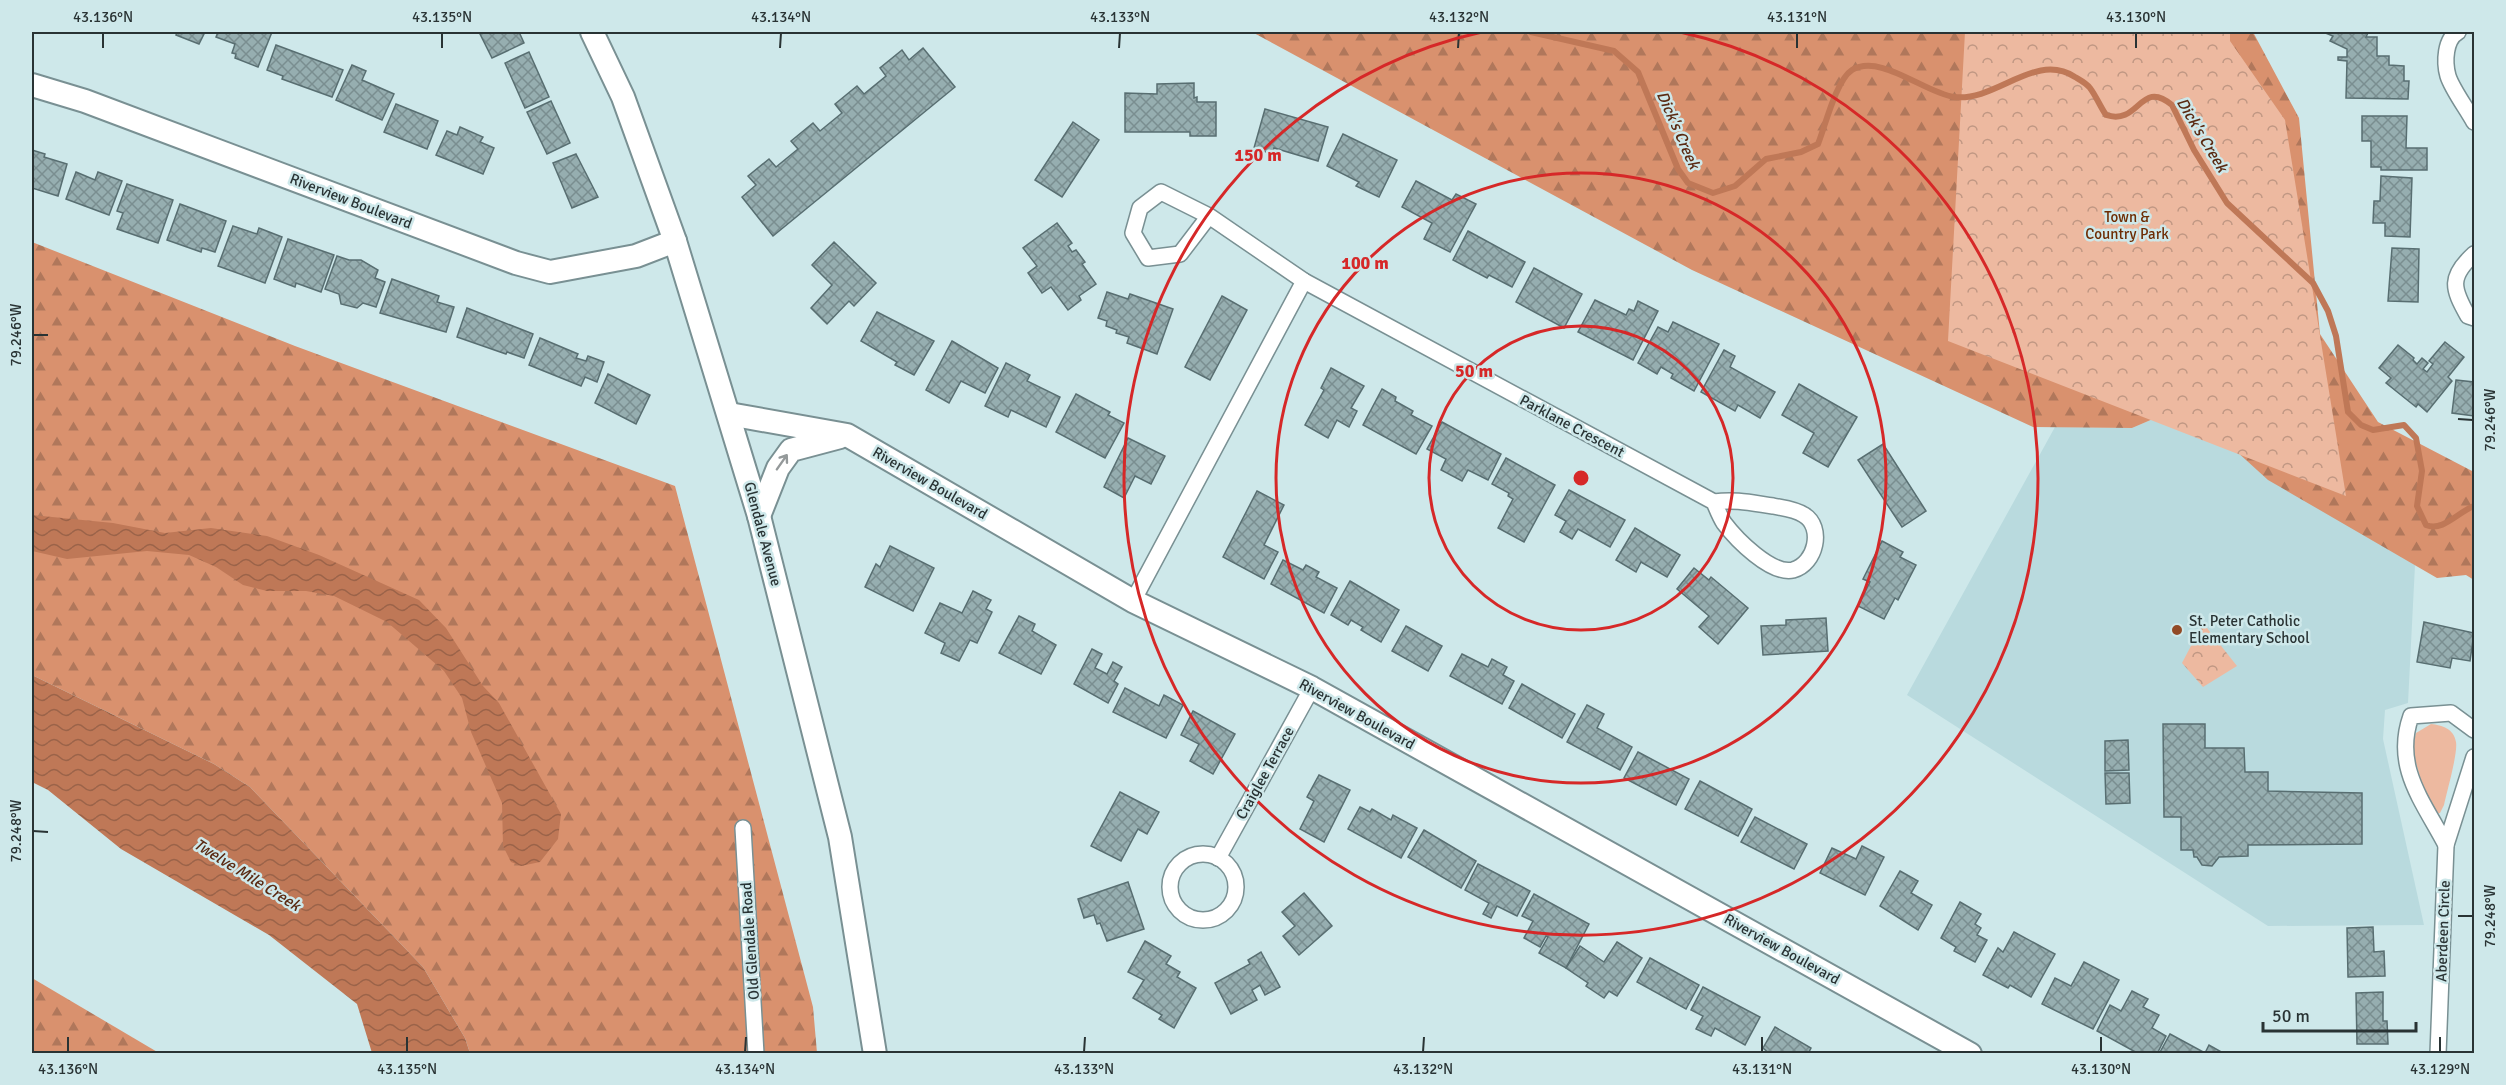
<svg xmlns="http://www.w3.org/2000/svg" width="2506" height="1085" font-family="Signika,sans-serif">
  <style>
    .built { fill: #b9dade }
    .grass { fill: #edb9a0 }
    .forest { fill: url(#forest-firs) }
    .park { fill: url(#park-crowns) }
    .water { fill: url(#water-waves) }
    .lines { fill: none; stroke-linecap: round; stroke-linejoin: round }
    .stream { stroke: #bf7857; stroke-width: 6 }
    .building { fill: url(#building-cross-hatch); stroke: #586e71; stroke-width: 1.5 }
    .street-casing { stroke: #799093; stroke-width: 18 }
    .secondary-casing { stroke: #799093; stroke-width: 26 }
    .street { stroke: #fff; stroke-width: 15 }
    .secondary { stroke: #fff; stroke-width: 22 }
    .oneway { stroke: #94999a }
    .ticks { fill: none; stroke: #293334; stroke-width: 2 }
    .ring { fill: none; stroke: #d62828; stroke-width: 3 }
    .poi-dot { fill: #924a26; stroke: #cee8ea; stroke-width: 2 }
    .labels { text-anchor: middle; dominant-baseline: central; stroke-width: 5; stroke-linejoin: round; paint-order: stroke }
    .street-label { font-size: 15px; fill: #293334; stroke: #cee8ea }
    .park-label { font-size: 15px; fill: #6d2c03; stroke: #cee8ea }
    .poi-label { font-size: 15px; fill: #293334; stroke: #cee8ea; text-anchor: start }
    .water-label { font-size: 16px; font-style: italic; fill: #5a2a12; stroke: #cee8ea }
    .centre { fill: #d62828; stroke: #cee8ea; stroke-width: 3 }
    .ring-label { font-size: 18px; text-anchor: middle; font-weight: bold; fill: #d62828; stroke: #cee8ea; stroke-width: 5; stroke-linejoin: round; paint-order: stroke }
    .neatline { fill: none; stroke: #293334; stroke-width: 2 }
    .ticks-label { font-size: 15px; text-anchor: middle; fill: #293334 }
  </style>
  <defs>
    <pattern id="forest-firs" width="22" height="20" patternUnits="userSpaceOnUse" patternTransform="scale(1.5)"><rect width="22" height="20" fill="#d9916e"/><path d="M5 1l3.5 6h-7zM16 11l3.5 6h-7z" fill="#b0775b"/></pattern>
    <pattern id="park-crowns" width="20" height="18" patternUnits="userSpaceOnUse" patternTransform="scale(1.5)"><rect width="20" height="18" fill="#edb9a0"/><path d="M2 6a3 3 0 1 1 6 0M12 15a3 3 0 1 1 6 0" fill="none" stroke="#c09783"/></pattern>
    <pattern id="water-waves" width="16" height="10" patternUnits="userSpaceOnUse" patternTransform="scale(1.5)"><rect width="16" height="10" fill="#bf7857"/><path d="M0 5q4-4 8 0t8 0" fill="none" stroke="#9b6349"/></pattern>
    <pattern id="building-cross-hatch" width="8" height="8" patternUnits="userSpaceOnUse" patternTransform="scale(1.5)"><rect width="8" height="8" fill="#96aeb0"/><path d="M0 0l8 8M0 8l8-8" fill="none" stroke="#7a8e90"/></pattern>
  </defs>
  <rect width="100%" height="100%" fill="#cee8ea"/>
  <path class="built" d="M2153 419 2202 420 2415 565 2408 703 2385 710 2383 739 2424 925 2268 926 1907 695 2055 427 2132 428Z"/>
  <path class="grass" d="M2431 724C2442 725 2454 729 2456 742 2458 753 2447 791 2444 805L2440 813 2435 814 2428 805 2412 749 2416 733Z"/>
  <g class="forest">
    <path d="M1252 32H2253L2299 118 2320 334 2378 422 2474 472V580L2466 575 2437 578 2268 480 2202 420 2153 419 2132 428 2033 427 1692 270Z"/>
    <path d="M32 242 295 346 675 486 813 1007 817 1053H470L465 1038 423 967 250 787 214 764 32 675Z"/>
    <path d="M32 978 159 1053H32Z"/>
  </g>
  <g class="park">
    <path d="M1965 32H2230V41L2285 120 2346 496 1948 341Z"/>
    <path d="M2203 623 2237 666 2203 687 2182 663Z"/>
  </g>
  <g class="water">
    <path d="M32 515 113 523 165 533 211 528 267 536 319 555 419 600 446 628 483 686 499 703 561 814 558 839 540 862 521 866 511 862 503 846 502 803 471 732 462 698 444 671 387 622 334 596 306 591H267L243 585 216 567 189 555 147 551 67 559 32 551Z"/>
    <path d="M32 675 214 764 250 787 423 967 465 1038 470 1053H372L357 1004 269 935 121 849 48 790 32 782Z"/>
  </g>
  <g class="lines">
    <path class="stream" d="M1531 32 1614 51 1638 72 1678 169 1688 183 1713 193 1735 186 1766 159 1801 152 1818 144C1825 127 1836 80 1852 70 1880 53 1925 93 1954 97 1997 102 2035 51 2075 77 2080 80 2086 83 2090 88 2096 96 2100 106 2106 115 2140 126 2140 78 2172 105L2194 150 2227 203 2313 283 2328 311 2336 336 2348 412 2361 425 2373 430 2404 425 2416 438 2422 471 2417 506 2426 525C2443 532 2458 512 2474 506"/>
  </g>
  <g class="building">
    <path d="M177 32H205L199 44 176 35Z"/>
    <path d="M218 32H272L258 67 235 58 236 54 232 53 235 44 216 37Z"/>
    <path d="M479 32H519L524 43 492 58Z"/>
    <path d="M2323 32H2365L2368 33 2366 37H2377V56H2389V65L2404 66V81H2409L2408 99 2346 98 2347 61 2338 60V57H2347V49L2330 41 2333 36Z"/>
    <path d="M276 45 343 70 332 97 282 79 283 76 267 70Z"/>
    <path d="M923 48 955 87 773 236 742 197 756 185 748 176 769 159 776 167 798 149 791 141 813 123 820 131 842 113 835 104 857 86 864 94 886 76 880 68 902 50 909 60Z"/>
    <path d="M529 52 549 97 525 108 505 63Z"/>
    <path d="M352 65 366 71 362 80 394 94 382 120 336 100Z"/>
    <path d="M1194 83V98L1197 97V102H1216V136H1190V132H1125V93L1157 94V84Z"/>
    <path d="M551 101 570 143 547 154 527 112Z"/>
    <path d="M396 104 438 121 427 149 384 132Z"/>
    <path d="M1265 109 1328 127 1318 161 1274 148 1272 154 1254 148Z"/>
    <path d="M2362 116H2407L2406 148H2427V170H2381V167H2371V141H2362Z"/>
    <path d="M1073 122 1099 140 1062 197 1035 180Z"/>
    <path d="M460 127 483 137 480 142 494 148 483 174 436 155 447 131 457 135Z"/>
    <path d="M1343 134 1397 160 1379 197 1356 186 1359 182 1327 166Z"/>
    <path d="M32 150 45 154 44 157 67 164 58 196 32 188Z"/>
    <path d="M576 154 598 197 572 208 553 163Z"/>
    <path d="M76 172 95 180 98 172 122 181 109 215 66 199Z"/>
    <path d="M2381 176 2412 178 2410 237 2385 236V223H2373L2374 201H2380Z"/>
    <path d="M1416 181 1452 200 1456 194 1476 204 1450 252 1424 239 1432 223 1402 207Z"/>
    <path d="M127 184 173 200 158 243 117 229 123 213 117 211Z"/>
    <path d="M180 204 226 221 215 252 202 248 201 252 167 240Z"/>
    <path d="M1057 223 1072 243 1068 246 1072 252 1076 250 1085 262 1082 264 1096 284 1079 296 1081 300 1068 310 1051 287 1042 293 1028 273 1037 266 1023 248Z"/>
    <path d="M233 226 257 234 259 228 282 237 265 283 218 266Z"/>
    <path d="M1468 231 1525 262 1512 287 1489 275 1487 278 1453 260Z"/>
    <path d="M288 239 334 255 321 292 296 283 295 287 274 279Z"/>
    <path d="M834 242 876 283 854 306 849 301 827 324 811 308 832 285 812 265Z"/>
    <path d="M2392 248 2419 249 2418 302 2388 301Z"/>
    <path d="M337 256 349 260H361L378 270 375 278 385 282 376 307 363 303 357 308 341 304 339 294 325 289Z"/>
    <path d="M1534 268 1582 294 1564 328 1516 302Z"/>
    <path d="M392 279 439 296 437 302 454 307 446 332 380 313Z"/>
    <path d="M1107 292 1128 299 1130 294 1173 309 1157 354 1127 343 1129 337 1116 333 1117 330 1106 326 1107 321 1098 318Z"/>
    <path d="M1222 296 1247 310 1210 380 1185 367Z"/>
    <path d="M1595 300 1626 315 1629 309 1634 311 1638 301 1658 311 1633 360 1578 332Z"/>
    <path d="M467 308 533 334 524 358 507 352 506 354 457 337Z"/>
    <path d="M877 312 934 341 914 375 895 365 897 362 861 341Z"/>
    <path d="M1673 322 1719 344 1694 391 1671 378 1673 374 1661 367 1657 374 1638 363 1658 327 1668 332Z"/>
    <path d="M540 338 578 354 576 358 586 361 588 356 604 362 597 382 585 377 581 386 529 365Z"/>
    <path d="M952 341 998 368 985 393 961 381 949 403 926 390Z"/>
    <path d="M2445 342 2464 357 2448 377 2452 381 2427 412 2418 404 2416 407 2386 383 2391 378 2379 368 2398 345 2414 358 2413 360 2417 364 2422 358 2428 363 2423 369 2427 372 2433 364 2429 361Z"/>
    <path d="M1724 350 1735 356 1730 367 1775 392 1760 418 1738 405 1735 411 1701 392Z"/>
    <path d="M1006 363 1030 375 1027 381 1060 397 1046 427 1011 410 1008 417 985 406Z"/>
    <path d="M1331 368 1364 386 1351 408 1357 411 1349 427 1337 420 1328 438 1305 425 1324 390 1321 388Z"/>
    <path d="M608 374 650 395 636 424 595 403Z"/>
    <path d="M2456 380 2474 382V416L2452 413Z"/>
    <path d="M1799 384 1857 417 1828 467 1803 453 1814 433 1782 415Z"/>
    <path d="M1382 389 1396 397 1395 401 1413 411 1411 415 1432 426 1416 454 1363 425Z"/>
    <path d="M1076 394 1110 412 1108 415 1124 423 1105 458 1056 432Z"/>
    <path d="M1442 422 1501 454 1488 480 1468 470 1462 481 1441 470 1446 459 1427 449Z"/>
    <path d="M1128 438 1165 456 1151 484 1135 476 1124 498 1104 487Z"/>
    <path d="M1883 444 1926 511 1902 527 1858 460Z"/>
    <path d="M1506 458 1555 485 1524 542 1498 528 1513 499 1508 496 1509 493 1492 484Z"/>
    <path d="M1569 490 1625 520 1610 547 1578 529 1572 539 1560 532 1566 521 1555 515Z"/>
    <path d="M1257 491 1284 505 1264 545 1278 552 1264 579 1223 557Z"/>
    <path d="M1635 528 1680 555 1667 577 1641 562 1636 572 1616 560Z"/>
    <path d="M1882 541 1903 552 1900 557 1916 565 1898 600 1895 598 1884 619 1858 606 1870 582 1863 579Z"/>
    <path d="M890 546 934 568 913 611 865 587 876 564 880 567Z"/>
    <path d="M1283 560 1303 570 1306 565 1319 572 1316 577 1337 588 1324 613 1271 584Z"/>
    <path d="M1694 568 1709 580 1711 577 1748 608 1718 644 1699 627 1709 616 1677 589Z"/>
    <path d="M1350 581 1399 610 1381 642 1361 630 1363 627 1351 620 1348 625 1331 615Z"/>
    <path d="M973 591 991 600 986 609 992 612 977 643 970 640 959 661 941 653 945 643 925 633 940 603 962 613Z"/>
    <path d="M1019 616 1035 624 1032 631 1056 645 1041 674 999 653Z"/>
    <path d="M1826 618 1828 651 1763 655 1761 626 1786 625V620Z"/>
    <path d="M2424 622 2474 633 2470 661 2452 658 2450 668 2417 662Z"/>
    <path d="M1406 626 1442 646 1428 671 1392 651Z"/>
    <path d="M1092 649 1102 654 1095 668 1107 674 1113 662 1122 667 1114 681 1118 684 1108 703 1074 684Z"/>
    <path d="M1462 654 1488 667 1492 659 1507 667 1503 675 1514 681 1502 704 1450 676Z"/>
    <path d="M1522 684 1575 714 1562 738 1509 708Z"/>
    <path d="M1125 688 1159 706 1164 695 1183 705 1166 738 1113 712Z"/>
    <path d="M1587 705 1604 714 1597 728 1632 747 1620 770 1567 742Z"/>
    <path d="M1193 711 1235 734 1213 774 1190 761 1199 744 1181 735Z"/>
    <path d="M2163 724H2205V748H2244L2245 772H2268V791L2362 793V844L2248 845V856L2219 857 2212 866 2202 865 2197 857H2194L2193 850H2181V817H2164Z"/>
    <path d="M2128 740 2129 770 2105 771V741Z"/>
    <path d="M1638 752 1689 779 1676 805 1624 778Z"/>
    <path d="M2105 773H2129L2130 803 2106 804Z"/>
    <path d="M1319 775 1350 790 1324 842 1300 829 1314 801 1307 797Z"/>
    <path d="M1700 781 1752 809 1738 836 1685 809Z"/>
    <path d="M1120 792 1159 812 1147 834 1138 829 1121 861 1091 846Z"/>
    <path d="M1360 807 1370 812 1372 809 1391 820 1393 815 1417 828 1401 858 1348 829Z"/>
    <path d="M1755 817 1807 844 1794 869 1741 842Z"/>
    <path d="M1424 830 1476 861 1461 888 1408 857Z"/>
    <path d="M1862 846 1884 857 1865 895 1820 873 1832 848 1856 859Z"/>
    <path d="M1478 864 1530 891 1517 916 1497 906 1491 918 1483 914 1489 903 1465 890Z"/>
    <path d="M1900 871 1918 881 1911 893 1932 905 1918 930 1880 906Z"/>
    <path d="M1128 882 1144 929 1107 941 1100 923 1097 924 1094 915 1084 918 1078 899Z"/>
    <path d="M1304 893 1332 926 1299 955 1283 936 1295 926 1282 912Z"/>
    <path d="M1534 894 1589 924 1566 968 1539 953 1548 937 1546 936 1540 947 1524 938 1533 921 1522 916Z"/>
    <path d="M1960 902 1981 914 1975 924 1981 928 1977 935 1987 940 1975 962 1954 951 1956 947 1941 938Z"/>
    <path d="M2373 927 2374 952 2384 951 2385 976 2348 977 2347 928Z"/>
    <path d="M2014 932 2055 954 2031 997 2010 985 2008 988 1983 975 1998 948 2003 952Z"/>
    <path d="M1145 941 1171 956 1166 964 1180 972 1177 977 1196 988 1174 1028 1159 1019 1162 1015 1133 998 1144 980 1128 972Z"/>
    <path d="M1617 942 1642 958 1617 996 1609 991 1604 998 1586 986 1588 983 1566 968 1580 946 1604 962Z"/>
    <path d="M1261 952 1280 987 1265 995 1260 985 1252 990 1257 1000 1231 1014 1215 983 1250 964 1248 960Z"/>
    <path d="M1650 958 1699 985 1686 1009 1637 982Z"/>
    <path d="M2084 962 2119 980 2093 1029 2042 1004 2055 978 2071 986Z"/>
    <path d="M1703 987 1760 1017 1745 1045 1715 1028 1711 1036 1696 1029 1703 1016 1691 1010Z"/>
    <path d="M2132 991 2148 999 2143 1007 2159 1015 2152 1028 2166 1036 2157 1054H2139L2097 1031 2110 1005 2121 1011Z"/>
    <path d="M2383 992V1021H2387L2388 1044H2357L2356 993Z"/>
    <path d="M1775 1027 1811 1048 1808 1054H1770L1763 1048Z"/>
    <path d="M2170 1034 2205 1053 2209 1045 2225 1054H2159Z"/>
  </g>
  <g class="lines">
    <defs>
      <g id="street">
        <path d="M2458 32C2445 39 2444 62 2448 76 2452 89 2467 109 2474 122"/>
        <path d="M1209 216 1180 254 1148 258 1133 233 1140 208 1161 192 1209 216 1304 281 1714 502C1717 509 1720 517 1724 523 1736 539 1771 575 1793 570 1816 564 1824 527 1804 515 1795 509 1783 508 1773 506 1752 503 1735 499 1714 502"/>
        <path d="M2474 254C2449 277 2452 288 2468 316L2474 318"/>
        <path d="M1133 601 1304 281"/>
        <path d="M743 828 756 1054"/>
        <path d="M2446 845C2423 801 2393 767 2411 716L2451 713 2474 730"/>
        <circle cx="1203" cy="887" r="33"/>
        <path d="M1218 858 1312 688"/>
        <path d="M2438 1054 2446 845 2474 757"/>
      </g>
      <g id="secondary">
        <path d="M592 32 623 97 675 241 759 516 840 837 875 1054"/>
        <path d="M32 85 85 101 516 263 550 272 636 256 675 241"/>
        <path d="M729 414 847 435 1133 601 1312 688 1970 1054"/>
        <path d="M759 516 778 468 791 450 840 437"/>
      </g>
    </defs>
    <use href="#street" class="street-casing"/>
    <use href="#secondary" class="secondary-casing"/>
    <use href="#street" class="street"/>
    <use href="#secondary" class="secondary"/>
  </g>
  <defs><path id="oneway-shaft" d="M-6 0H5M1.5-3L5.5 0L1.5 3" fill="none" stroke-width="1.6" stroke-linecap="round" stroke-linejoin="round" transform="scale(1.5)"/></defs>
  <use class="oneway" href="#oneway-shaft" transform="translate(782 462) rotate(-55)"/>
  <path class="ticks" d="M103 48V33M442 48V33M780 48 781 33M1119 48 1120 33M1458 48 1459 33M1797 48V33M2136 48V33M33 335H48M2458 419 2473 420M33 831 48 832M2458 916H2473M68 1052V1037M407 1052V1037M745 1052 746 1037M1084 1052 1085 1037M1423 1052 1424 1037M1762 1052V1037M2101 1052V1037M2440 1052V1037"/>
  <g class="ring">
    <circle cx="1581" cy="478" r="152"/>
    <circle cx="1581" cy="478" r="305"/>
    <path d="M1680 32A457 457 0 1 1 1482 32"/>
  </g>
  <circle class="poi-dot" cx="2177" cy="630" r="6"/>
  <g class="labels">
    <g class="street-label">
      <text transform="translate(351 201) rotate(21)">Riverview Boulevard</text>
      <text transform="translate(1572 426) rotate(28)">Parklane Crescent</text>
      <text transform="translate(930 483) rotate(30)">Riverview Boulevard</text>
      <text transform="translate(763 534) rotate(75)">Glendale Avenue</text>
      <text transform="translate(1357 714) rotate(29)">Riverview Boulevard</text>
      <text transform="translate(1265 773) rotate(-61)">Craiglee Terrace</text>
      <text transform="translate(2443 931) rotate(-88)">Aberdeen Circle</text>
      <text transform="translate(750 941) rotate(-94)">Old Glendale Road</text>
      <text transform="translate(1782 949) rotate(29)">Riverview Boulevard</text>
    </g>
    <g class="park-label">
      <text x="2127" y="217">Town &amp;<tspan x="2127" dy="17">Country Park</tspan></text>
    </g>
    <g class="poi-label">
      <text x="2189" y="621">St. Peter Catholic<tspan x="2189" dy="17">Elementary School</tspan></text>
    </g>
    <g class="water-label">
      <text transform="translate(1678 130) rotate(66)">Dick's Creek</text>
      <text transform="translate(2202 135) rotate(59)">Dick's Creek</text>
      <text transform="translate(247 875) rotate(32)">Twelve Mile Creek</text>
    </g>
  </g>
  <circle cx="1581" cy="478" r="9" class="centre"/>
  <g class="ring-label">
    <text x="1258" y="161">150 m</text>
    <text x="1365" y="269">100 m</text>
    <text x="1474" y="377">50 m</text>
  </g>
  <rect width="2506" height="1085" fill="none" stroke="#cee8ea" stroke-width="66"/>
  <path d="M2263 1022v9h153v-9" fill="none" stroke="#293334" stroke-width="3"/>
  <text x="2272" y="1022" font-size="18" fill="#293334" stroke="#cee8ea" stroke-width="4.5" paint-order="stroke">50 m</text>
  <rect x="33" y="33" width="2440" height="1019" class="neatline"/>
  <g class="ticks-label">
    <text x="103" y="22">43.136°N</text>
    <text x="442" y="22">43.135°N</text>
    <text x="781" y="22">43.134°N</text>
    <text x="1120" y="22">43.133°N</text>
    <text x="1459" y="22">43.132°N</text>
    <text x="1797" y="22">43.131°N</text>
    <text x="2136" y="22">43.130°N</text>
    <text transform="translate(16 335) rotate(-90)" y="5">79.246°W</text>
    <text transform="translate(2490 420) rotate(-90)" y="5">79.246°W</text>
    <text transform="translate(16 831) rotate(-90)" y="5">79.248°W</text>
    <text transform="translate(2490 916) rotate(-90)" y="5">79.248°W</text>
    <text x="68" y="1074">43.136°N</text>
    <text x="407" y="1074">43.135°N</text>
    <text x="745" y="1074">43.134°N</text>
    <text x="1084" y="1074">43.133°N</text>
    <text x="1423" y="1074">43.132°N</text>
    <text x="1762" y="1074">43.131°N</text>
    <text x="2101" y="1074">43.130°N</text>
    <text x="2440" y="1074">43.129°N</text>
  </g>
</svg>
